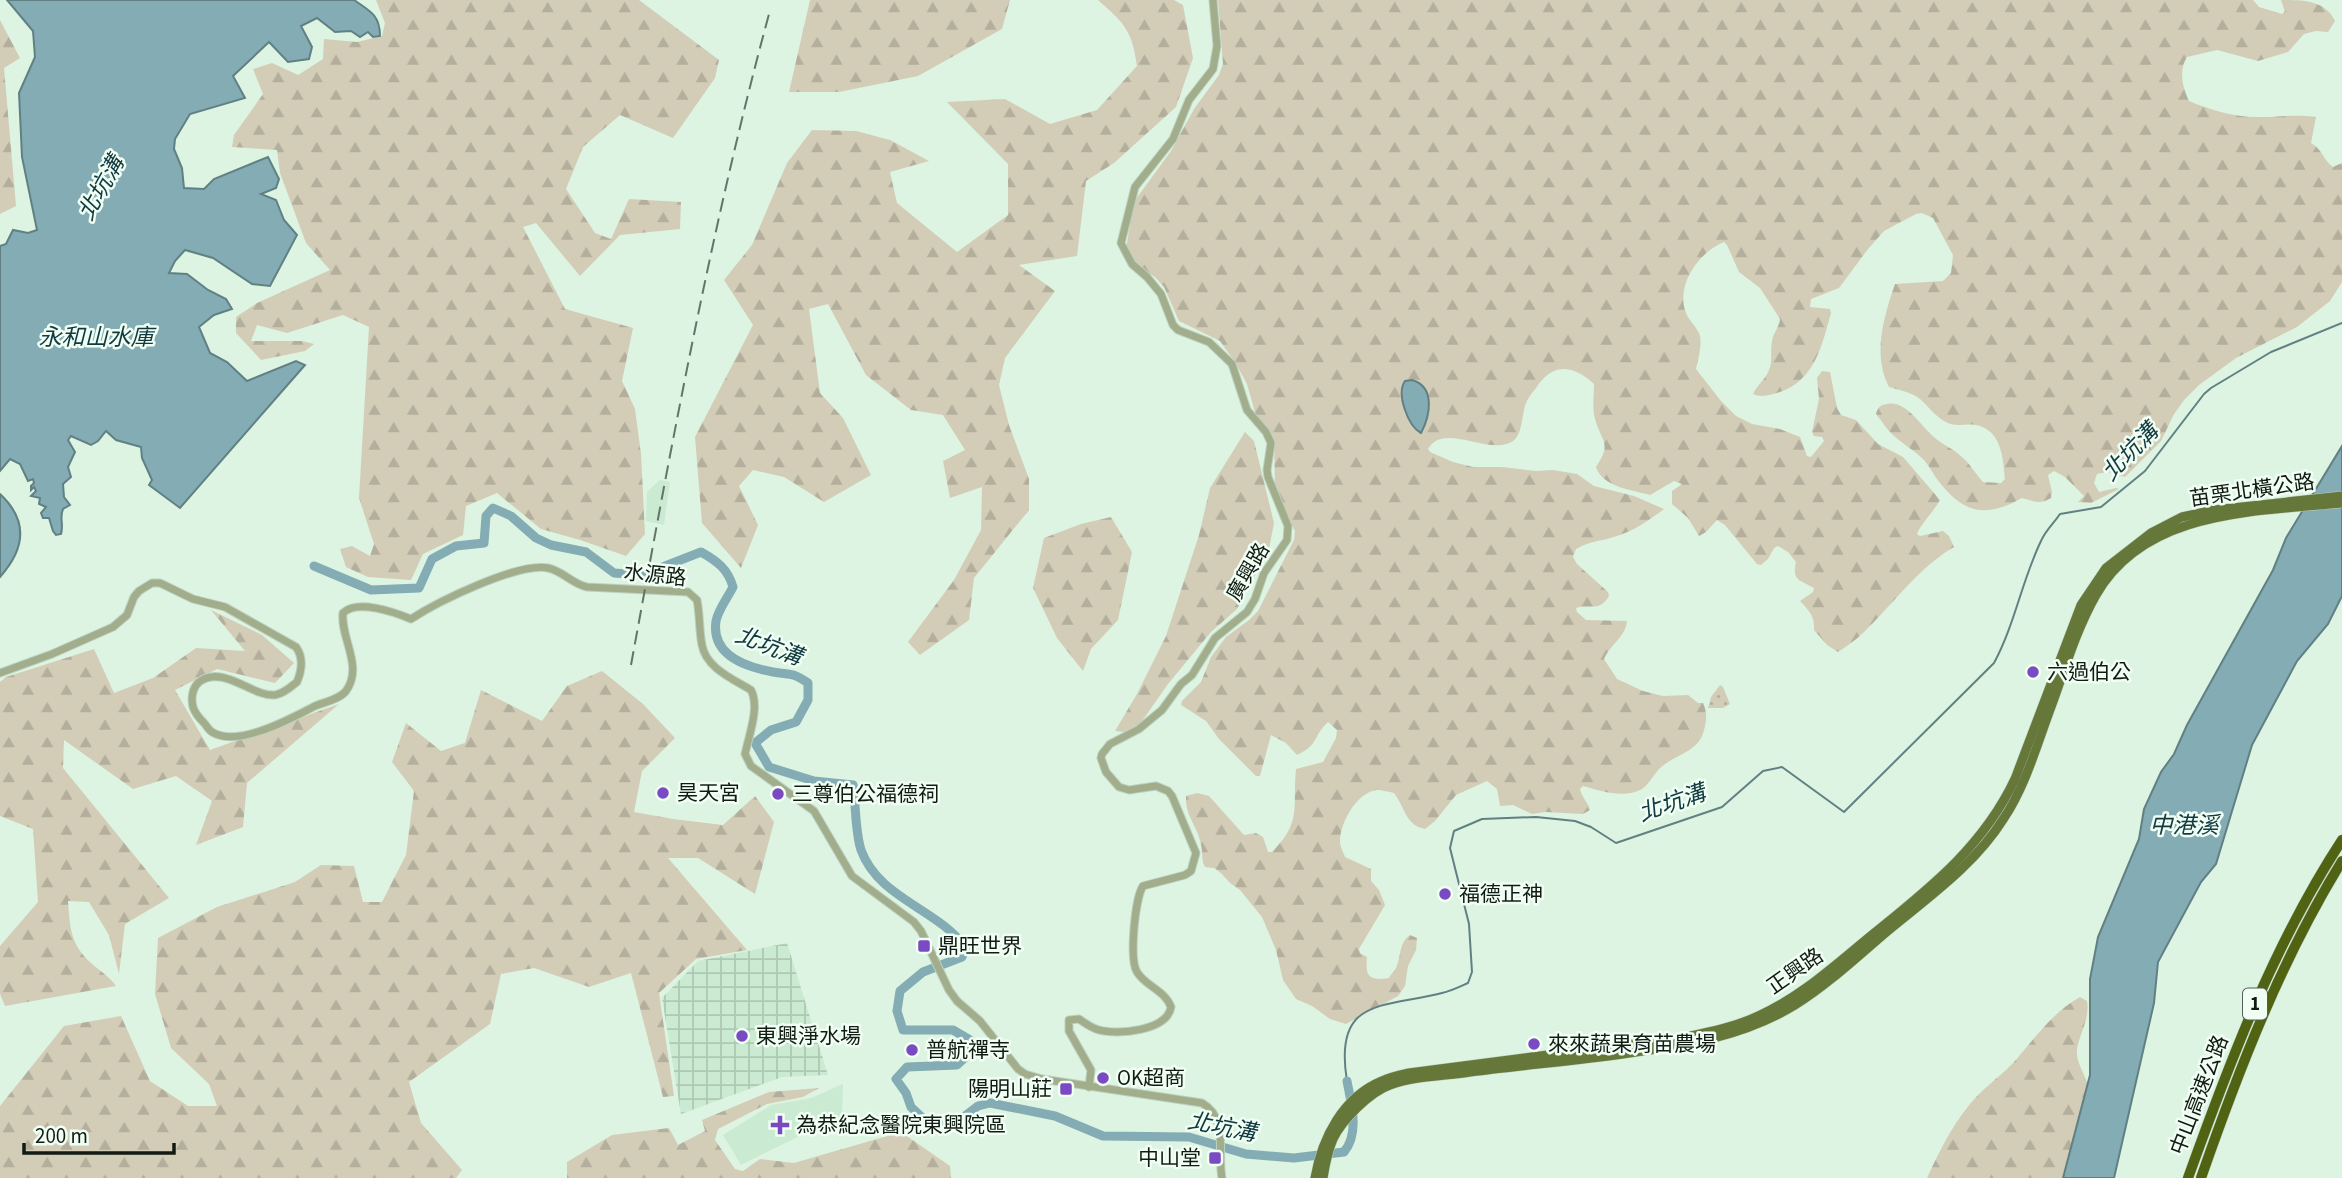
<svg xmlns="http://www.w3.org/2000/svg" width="2342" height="1178" font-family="'Source Sans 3','Noto Sans TC',sans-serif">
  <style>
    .built { fill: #cbead2 }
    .industrial { fill: url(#industrial-grid) }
    .forest { fill: url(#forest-firs) }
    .park { fill: url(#park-dots) }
    .water { fill: #83acb4; stroke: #618084; stroke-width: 2 }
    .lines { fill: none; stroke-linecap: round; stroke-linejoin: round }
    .stream { stroke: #618084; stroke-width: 2 }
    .river { stroke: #83acb4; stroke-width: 9 }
    .minor-casing { stroke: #bcd1c0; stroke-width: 9 }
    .major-casing { stroke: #bcd1c0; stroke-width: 10 }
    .highway-casing { stroke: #bcd1c0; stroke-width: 11 }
    .minor { stroke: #a2ad8c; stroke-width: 7 }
    .major { stroke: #657739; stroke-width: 9 }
    .highway { stroke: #506312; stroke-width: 10 }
    .rail { stroke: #657469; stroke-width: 2; stroke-dasharray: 14 7; stroke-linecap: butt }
    .poi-dot { fill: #7a4ac2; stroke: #f0fef3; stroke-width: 2.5 }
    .labels { text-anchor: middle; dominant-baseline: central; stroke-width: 5; stroke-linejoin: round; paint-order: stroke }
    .shield { fill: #f0fef3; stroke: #555e57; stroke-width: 2 }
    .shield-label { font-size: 19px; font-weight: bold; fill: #121a14 }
    .street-label { font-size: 21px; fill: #121a14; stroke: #f0fef3 }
    .poi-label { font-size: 21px; fill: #121a14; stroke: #f0fef3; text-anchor: start }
    .water-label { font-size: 23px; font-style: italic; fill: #113940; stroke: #f0fef3 }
  </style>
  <defs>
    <pattern id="industrial-grid" width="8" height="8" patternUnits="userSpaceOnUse" patternTransform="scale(1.75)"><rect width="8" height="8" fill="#cbead2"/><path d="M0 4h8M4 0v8" fill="none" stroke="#adc8b3"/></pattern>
    <pattern id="forest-firs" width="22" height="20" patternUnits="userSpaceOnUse" patternTransform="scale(1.75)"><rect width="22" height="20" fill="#d3cdb8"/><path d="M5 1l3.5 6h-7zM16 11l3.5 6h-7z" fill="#b4af9d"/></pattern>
    <pattern id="park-dots" width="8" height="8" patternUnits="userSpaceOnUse" patternTransform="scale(1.75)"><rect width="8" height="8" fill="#d3cdb8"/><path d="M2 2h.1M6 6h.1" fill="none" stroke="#b4af9d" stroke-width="1.8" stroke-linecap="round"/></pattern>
  </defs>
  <rect width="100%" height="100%" fill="#dcf4e1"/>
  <g class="built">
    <path d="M660 480 670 482 664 525 646 521 647 492Z"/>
    <path d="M843 1084 842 1115 741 1165 723 1135 771 1105 811 1098Z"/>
  </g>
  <path class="industrial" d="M787 943 828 1075 782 1077 681 1114 662 998 698 961Z"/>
  <g class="forest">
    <path d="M376 0H639L719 60 715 78 673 138 620 115 583 147 566 189 595 233 611 239 629 199 681 202 680 229 620 235 580 276 536 223 523 227 565 309 633 328 622 381 635 409 641 454 645 534 626 556 580 540 541 529 497 493 466 506 463 535 423 554 411 580 368 577 346 567 340 549 352 546 370 556 374 544 359 498 369 327 343 315 287 333 257 325 251 341H302L314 344 305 351 261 360 236 333V317L257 303 330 270 306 243 280 173 277 150 232 147 234 135 263 94 253 69 272 63 298 75 323 59 324 39 357 42 382 36 385 23Z"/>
    <path d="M810 0H1010L1002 29 918 76 839 92H789Z"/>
    <path d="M1098 0H1174L1183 5 1193 58 1176 107 1114 163 1086 181 1077 256 1019 265 1055 291 1005 358 999 385 1009 425 1029 479V510L974 578 969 620 920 655 908 642 954 580 981 530 982 487 950 498 943 461 965 450 943 415 911 410 866 375 828 304 809 309 820 393 843 418 871 475 824 502 784 477 753 470 739 486 758 525 741 568 702 523 695 437 753 325 724 280 752 245 787 163 812 130 856 131 890 140 929 161 890 172 897 203 957 252 1008 215V164L947 102 1005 99 1050 124 1097 110 1137 66C1132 30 1124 23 1098 0Z"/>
    <path d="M1218 0H2253L2259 7 2282 14 2285 11 2281 0C2303 0 2325 0 2335 21L2328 32 2316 31 2304 34 2288 52 2258 61 2217 50 2187 57C2178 71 2183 88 2189 101 2210 110 2237 118 2260 117 2279 117 2297 114 2316 117L2311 143C2323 150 2323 160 2333 167L2342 163V282L2330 301 2297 327 2236 358 2199 385 2184 400 2174 414 2161 441 2125 477 2108 472 2097 474 2094 483 2099 492 2116 488 2119 489 2091 503 2078 502 2084 496 2065 477 2054 471 2048 475 2052 492 2051 498C2040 505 2033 501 2022 498 1988 517 1965 515 1940 483 1934 476 1930 467 1924 460 1915 451 1903 444 1894 436 1887 430 1882 421 1876 414 1878 407 1880 405 1887 404 1907 400 1921 427 1935 438 1943 445 1954 449 1962 457 1970 464 1976 474 1983 482L2001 483 2005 479C2003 459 2002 430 1976 425 1965 423 1955 428 1944 421 1934 415 1928 406 1920 399 1911 392 1899 390 1889 387 1872 355 1884 316 1895 284L1943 281 1951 273 1953 255 1933 218 1922 213 1916 214 1884 231 1868 249 1839 288 1811 299 1810 307 1830 309 1831 313C1822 345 1815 380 1780 392 1770 395 1762 398 1753 394 1757 385 1766 379 1769 370 1773 361 1770 351 1772 341 1773 333 1779 328 1780 319L1760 288 1739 272 1727 245 1724 242C1699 252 1675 285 1686 313 1689 321 1698 328 1700 336 1702 347 1698 359 1696 369L1721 401 1736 416 1752 424 1780 429 1800 437 1807 456 1811 457 1824 441 1822 437 1814 436 1812 432 1819 399 1817 378 1822 371 1830 372 1837 408 1841 415 1856 420 1878 444 1903 457 1940 500C1934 511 1920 525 1917 534L1920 536 1943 531 1949 536 1954 547C1918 568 1894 603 1864 632 1856 640 1847 646 1838 652L1827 645 1814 630C1815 616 1809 611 1800 601L1813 592 1814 588C1799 579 1792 581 1796 562L1788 552 1778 546 1774 548 1768 559 1761 565 1757 564 1725 525 1717 520 1706 532 1699 536 1688 518 1672 504V491L1682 484 1674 481 1650 495C1632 490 1602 487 1596 467 1612 443 1602 443 1595 419 1592 409 1594 395 1594 384 1573 365 1553 362 1536 388 1532 393 1527 399 1525 406 1522 416 1522 435 1513 441 1490 457 1444 421 1428 449L1430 452 1453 462 1473 467H1501L1536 471 1553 470 1577 474 1594 486 1634 496 1664 509C1648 521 1634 531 1614 537 1598 542 1593 540 1576 549L1573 557 1577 564 1608 592 1609 596C1599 613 1589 603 1576 608L1577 612 1586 620 1627 621C1626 636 1610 645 1604 659L1617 679 1643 691 1663 696 1688 695 1698 703H1703C1707 712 1707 720 1704 730 1699 752 1676 754 1660 768 1654 774 1649 784 1642 789 1624 799 1601 791 1583 786L1580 789C1581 796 1588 802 1590 810L1583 814 1545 812 1532 814 1513 805 1500 806 1497 789 1487 781 1456 795 1435 821 1425 829C1405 825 1405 807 1394 793 1389 792 1382 790 1377 790 1357 792 1340 823 1340 841 1340 847 1343 851 1345 857L1371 869V881L1379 890 1385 905 1359 949 1360 953 1367 957C1365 977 1369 981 1389 978 1389 977 1396 968 1396 968 1402 955 1398 944 1410 935L1417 938 1416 950 1408 966 1405 986 1398 996 1346 1024 1330 1019 1312 1006 1296 999 1283 980 1276 950 1262 917 1240 890 1230 883 1221 873 1214 868 1205 867C1201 860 1203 853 1201 845 1198 826 1185 817 1186 796L1197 793 1209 796 1244 835 1256 833 1263 837 1268 852H1272C1303 821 1292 806 1296 769L1323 762 1336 738 1337 730 1328 722C1312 737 1320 744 1297 755L1286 743 1271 735 1260 776H1256L1219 739 1206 721 1181 705 1182 701 1201 682 1211 657 1226 637 1249 620 1258 611 1294 540 1295 531 1282 508 1275 487 1274 441 1256 416 1247 384 1235 362 1220 341 1179 321 1164 287 1155 277 1129 262 1126 250 1133 203 1171 151 1194 109 1219 75 1223 64Z"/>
    <path d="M0 20 20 58 4 68 16 206 0 214Z"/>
    <path d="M1245 432 1254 441 1274 523 1269 549 1237 609 1211 632 1168 684 1140 724 1124 732 1115 731 1137 694 1166 636 1199 535 1210 488Z"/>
    <path d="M1111 517 1132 552 1118 620 1091 649 1083 671 1057 638 1033 588 1044 538 1081 524Z"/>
    <path d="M211 610 262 635 294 663 275 683 217 669 175 690 210 750 339 704 247 783 243 827 196 845 212 801 176 776 133 789 64 740 63 768 169 898 125 924 119 974 109 935 89 902 68 901C70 927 70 944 91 963 100 971 109 976 116 986L5 1006 0 994V946L38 902 33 829 0 816V682L6 677 94 649 114 693 153 678 196 648 245 651Z"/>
    <path d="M602 671 643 704 675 738 642 771 634 812 673 819 723 825 755 796 774 822 755 894 698 858H668L747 950 696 959 659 993 674 1096 663 1097 631 973 589 987 534 968 501 974 490 1024 409 1082 421 1123 462 1170 456 1178H0V1106L64 1026 121 1016 150 1081 188 1106H217L209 1084 171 1048 155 994 158 938 217 907 295 882 321 865 354 866 363 902H382L406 855 414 791 392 762 406 723 441 751 465 743 481 690 542 721 567 686Z"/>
    <path d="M2080 997 2087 1001C2090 1018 2080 1033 2077 1049 2075 1066 2091 1079 2089 1097 2088 1119 2076 1155 2071 1178H1927C1941 1148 1955 1119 1978 1095 1990 1083 2003 1074 2014 1062 2034 1039 2053 1012 2080 997Z"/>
    <path d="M819 1088 803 1097 767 1104 718 1129 715 1140 735 1169 743 1171 760 1159 794 1163 901 1132 950 1166 951 1178H567V1162L612 1135 669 1128 678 1145 705 1131 702 1120 769 1092Z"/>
  </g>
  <path class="park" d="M1720 685 1723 687 1730 704 1723 708H1708L1711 697Z"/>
  <g class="water">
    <path d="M7 0H354C370 11 380 15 380 36L373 37 368 32 360 37 351 31 335 32 317 18 301 26 312 47 309 59 288 62 269 42 233 76 245 98 190 114 175 139 174 149 182 168 184 188 204 189 214 179 268 157 279 179 276 188 261 194 276 200 284 220 297 235 270 286 252 284 213 258 185 250 175 261 169 273 187 274 208 290 226 299 232 309 214 315 199 327 210 353 227 362 247 381 296 361 305 365 180 508 149 485 152 480 142 458 141 447 116 440 106 431 98 441 91 445 71 436 68 440 75 452 68 467 71 477 63 484 64 497 70 505 63 509C59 518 64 524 61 534L56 535 53 531 49 518H43L41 513 46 507 39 504 40 498 31 496 36 491 34 487 31 490V486L34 483 33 479 28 481 20 464 10 459 0 471V246L6 244 13 230 28 233 37 230 22 157 19 93 35 57 33 31Z"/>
    <path d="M1412 380C1436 387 1430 416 1421 433 1408 426 1396 394 1405 381Z"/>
    <path d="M2342 446V596L2328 624 2297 661 2252 745 2216 864 2201 882 2158 962 2154 1003 2114 1178H2063L2090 1075V979L2098 937 2139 839 2144 809 2161 772 2174 754 2187 725 2273 570 2286 538Z"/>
    <path d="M0 494C29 521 25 549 0 577Z"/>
  </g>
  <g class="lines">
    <path class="stream" d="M1347 1081C1333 997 1383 1008 1442 993 1451 991 1459 987 1468 983L1472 972 1469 924 1450 848 1454 831 1482 819 1536 817 1575 821 1591 827 1616 843 1722 807 1763 771 1782 767 1844 812 1994 663C2015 624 2022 580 2041 541 2045 531 2054 523 2060 514L2101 507 2145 471 2204 394 2211 388 2271 352 2342 323"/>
    <path class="river" d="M314 566 371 590 419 588 432 559 456 546 484 543 486 516 493 508 511 516 536 538 551 545 586 552 614 573 642 575 701 552C717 561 728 569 733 587 728 597 718 610 716 621 711 655 745 667 773 672 791 675 792 672 808 683V700L796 722 771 730 755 743 769 767 814 781 853 785C856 806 855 831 861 850 879 899 937 908 966 948L962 957 923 972 900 991 897 1011 903 1030H953L970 1040 971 1052 957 1065 907 1067 896 1079 906 1093 911 1107 930 1125H953L978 1106 990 1103 1055 1116 1103 1136 1189 1137 1246 1154 1294 1158 1344 1152C1360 1133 1351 1103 1347 1081"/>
    <defs>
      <g id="minor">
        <path d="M0 673 52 654 113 627 127 615 134 597 139 591 152 583H160L193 599 225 607 296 647C304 658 302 670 297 682 291 687 283 694 275 695 252 697 223 664 199 682 192 688 191 699 193 707 195 714 200 719 205 724 207 727 209 730 212 732 237 748 290 719 313 707 323 702 339 700 346 691 364 666 340 638 343 613 357 599 394 612 411 619 437 602 518 562 548 568 563 571 572 584 587 587L688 592 697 600C700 615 699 630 702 645 706 668 733 679 751 690 760 707 749 735 745 754L751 766 814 811 852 876 914 922 921 931 949 990 957 1001 980 1021 1018 1069 1025 1074 1042 1079 1202 1103C1229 1118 1217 1153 1222 1178"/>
        <path d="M1089 1087 1091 1070 1069 1031V1020L1079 1019C1085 1023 1091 1028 1099 1030 1118 1035 1167 1031 1171 1007 1165 990 1145 986 1137 972 1129 959 1135 898 1143 886L1185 875 1191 871 1196 853 1172 796 1168 791 1156 786 1129 790 1119 787 1106 772 1101 758 1102 754 1110 744 1139 729 1162 710 1181 684 1192 675 1215 638 1247 612 1255 599 1264 573 1287 540 1288 526 1268 477 1267 470 1271 443 1266 432 1247 410 1232 364 1209 342 1178 330 1173 325 1161 294 1147 277 1132 264 1121 243 1135 187 1173 139 1189 100 1213 69 1217 46 1213 0"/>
      </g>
      <g id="major">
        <path d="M1315 1178C1322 1138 1343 1097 1382 1081 1390 1077 1400 1075 1409 1073L1686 1037C1710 1032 1735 1027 1758 1016 1799 998 1833 967 1867 939 1926 891 1982 849 2015 779L2081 605 2106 568 2151 533 2182 517 2214 510 2342 496"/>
        <path d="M1323 1178C1325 1165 1328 1151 1333 1139 1342 1120 1370 1092 1390 1085 1415 1076 1444 1076 1470 1072 1523 1065 1576 1061 1629 1053 1688 1045 1744 1036 1795 1005 1827 985 1856 958 1884 934 1927 898 1974 866 2004 818 2026 785 2037 744 2051 707 2065 669 2076 630 2096 595 2145 509 2256 512 2342 503"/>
      </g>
      <g id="highway">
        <path d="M2188 1178C2230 1061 2274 944 2342 840"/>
        <path d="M2201 1178C2239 1069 2281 960 2342 861"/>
      </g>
    </defs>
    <use href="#minor" class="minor-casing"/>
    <use href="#major" class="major-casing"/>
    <use href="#highway" class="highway-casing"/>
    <use href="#minor" class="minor"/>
    <use href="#major" class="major"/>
    <use href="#highway" class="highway"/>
    <path class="rail" d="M631 665C671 447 711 228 769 14"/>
  </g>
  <g class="poi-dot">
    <circle cx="2033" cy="672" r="7"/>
    <circle cx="663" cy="793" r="7"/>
    <circle cx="778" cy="794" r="7"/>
    <circle cx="1445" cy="894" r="7"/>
    <rect x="917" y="939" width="14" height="14" rx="3.5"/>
    <circle cx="742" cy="1036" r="7"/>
    <circle cx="1534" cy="1044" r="7"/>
    <circle cx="912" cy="1050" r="7"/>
    <circle cx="1103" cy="1078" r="7"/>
    <rect x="1059" y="1082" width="14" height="14" rx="3.5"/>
    <path d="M776.5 1114.5h7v7h7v7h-7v7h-7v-7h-7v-7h7z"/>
    <rect x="1208" y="1151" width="14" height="14" rx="3.5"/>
  </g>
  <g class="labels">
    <rect class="shield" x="2243" y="988.5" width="24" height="31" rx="5"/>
    <g class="shield-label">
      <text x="2255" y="1004">1</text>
    </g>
    <g class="street-label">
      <text transform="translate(2252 490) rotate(-8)">苗栗北橫公路</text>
      <text transform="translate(1248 572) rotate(-60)">廣興路</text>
      <text transform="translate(655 575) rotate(6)">水源路</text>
      <text transform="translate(1795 971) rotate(-35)">正興路</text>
      <text transform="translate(2199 1095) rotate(-69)">中山高速公路</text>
    </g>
    <g class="poi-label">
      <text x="2047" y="672">六過伯公</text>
      <text x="677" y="793">昊天宮</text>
      <text x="792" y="794">三尊伯公福德祠</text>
      <text x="1459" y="894">福德正神</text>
      <text x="938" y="946">鼎旺世界</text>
      <text x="756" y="1036">東興淨水場</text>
      <text x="1548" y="1044">來來蔬果育苗農場</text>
      <text x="926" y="1050">普航禪寺</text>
      <text x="1117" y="1078">OK超商</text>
      <text x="1052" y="1089" text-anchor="end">陽明山莊</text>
      <text x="796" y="1125">為恭紀念醫院東興院區</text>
      <text x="1201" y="1158" text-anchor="end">中山堂</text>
    </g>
    <g class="water-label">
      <text transform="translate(101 188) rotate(-61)">北坑溝</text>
      <text x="96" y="337">永和山水庫</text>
      <text transform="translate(2130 452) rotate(-46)">北坑溝</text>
      <text transform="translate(769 646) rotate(21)">北坑溝</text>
      <text transform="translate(1672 803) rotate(-19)">北坑溝</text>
      <text x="2184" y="825">中港溪</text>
      <text transform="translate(1222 1127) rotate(11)">北坑溝</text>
    </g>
  </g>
  <path d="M24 1143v10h150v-10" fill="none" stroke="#121a14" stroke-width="3.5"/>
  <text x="35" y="1143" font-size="21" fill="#121a14" stroke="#f0fef3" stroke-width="5" paint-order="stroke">200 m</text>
</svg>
